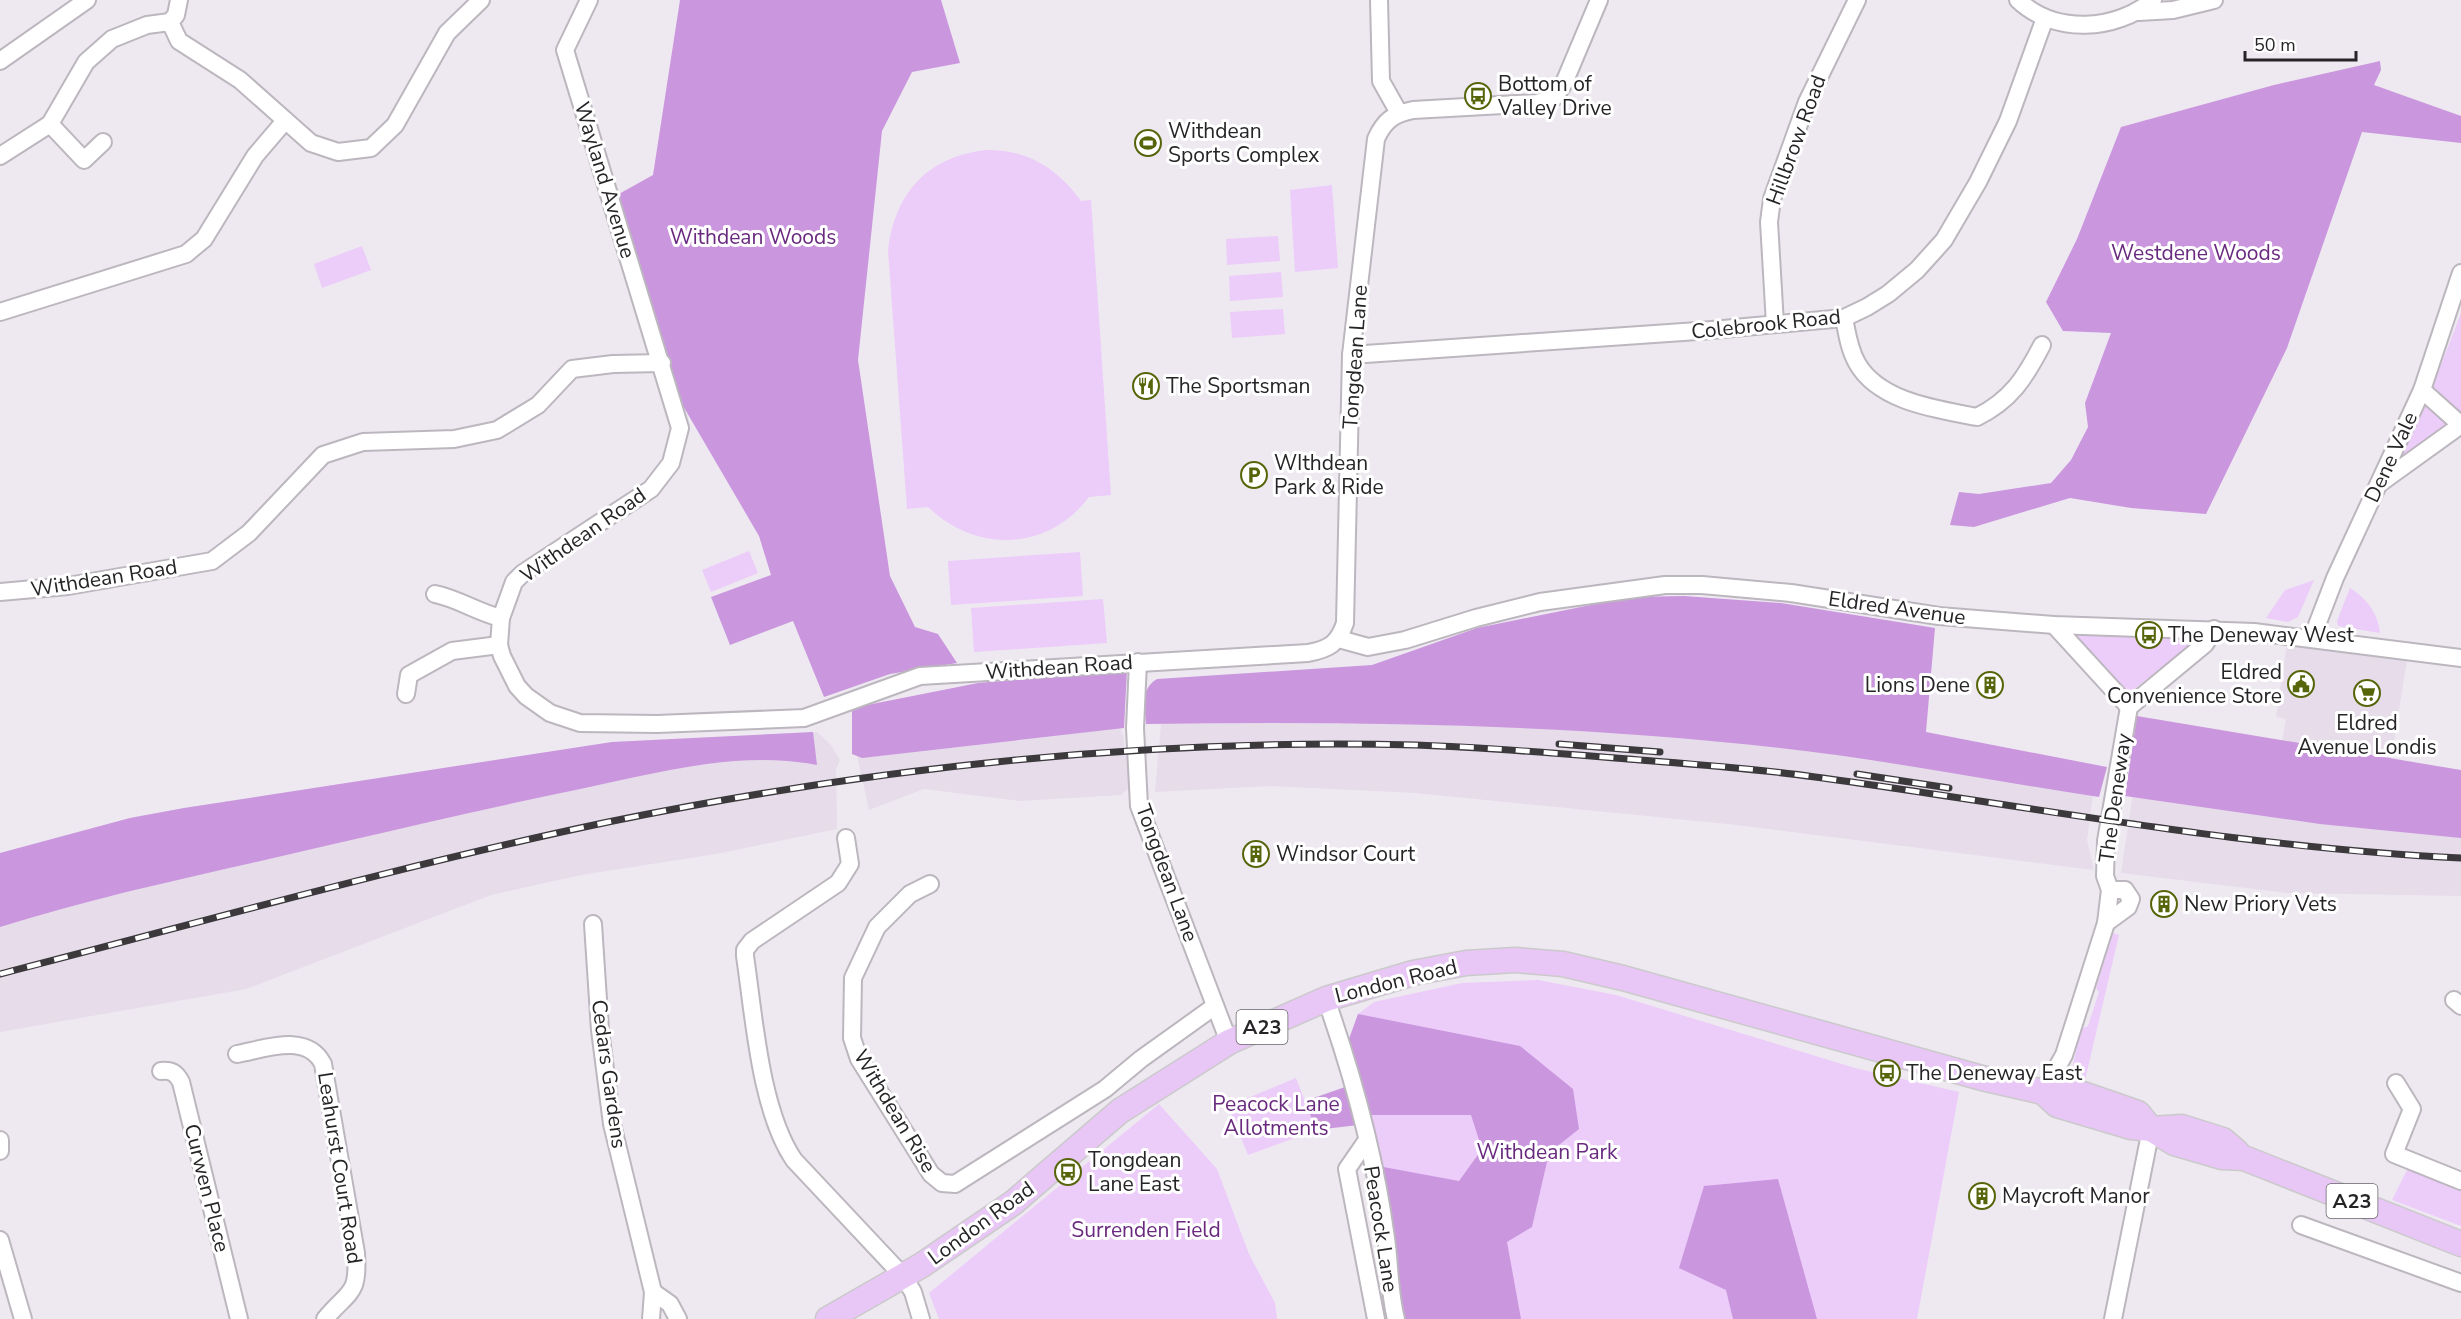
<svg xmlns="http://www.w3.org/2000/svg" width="2461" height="1319" font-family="'Nunito Sans',sans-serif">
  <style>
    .built { fill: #e6dcea }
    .green { fill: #ecccf9 }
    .forest { fill: #ca96de }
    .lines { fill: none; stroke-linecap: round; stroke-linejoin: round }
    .minor-casing { stroke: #bcb6be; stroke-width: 20 }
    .highway-casing { stroke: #cbcacb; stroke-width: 27 }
    .minor { stroke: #fff; stroke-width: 16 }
    .highway { stroke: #e8c6f6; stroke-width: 24 }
    .rail-casing { stroke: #3b393c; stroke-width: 7 }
    .rail { stroke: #fff; stroke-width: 4.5; stroke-dasharray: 14; stroke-linecap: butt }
    .labels { text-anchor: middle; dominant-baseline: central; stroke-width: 6; stroke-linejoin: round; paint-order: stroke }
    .shield { fill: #fff; stroke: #676668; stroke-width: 1.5 }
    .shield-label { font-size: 20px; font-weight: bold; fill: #262427 }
    .poi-label { font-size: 21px; fill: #262427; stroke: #fff; text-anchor: start }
    .street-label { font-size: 21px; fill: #262427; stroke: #fff }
    .park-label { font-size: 21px; fill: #68297e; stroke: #fff }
  </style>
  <rect width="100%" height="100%" fill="#eee9f1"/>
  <g class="built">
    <path d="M2287 644 2407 660 2391 759 2282 742 2286 719 2276 717Z"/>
    <path d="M1612 700 2093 795 2087 840 2094 870 1737 825 1415 793 1269 786 1155 792 1162 713Z"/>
    <path d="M1118 722 1124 739V755L1128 757 1129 788 1121 795 1020 801 924 789 869 810 856 751Z"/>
    <path d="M817 732 831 745 840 760 836 769 837 829 716 854 581 875 491 895 246 989 0 1032V853L130 818 184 808 612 742Z"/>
    <path d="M2133 793 2461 797V896L2288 893 2121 873Z"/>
  </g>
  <g class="green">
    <path d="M985 150C1027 149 1057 168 1081 201L1091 200 1111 495 1089 497C1048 552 976 553 928 507L907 509 888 250C895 192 928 157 985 150Z"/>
    <path d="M1332 185 1338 268 1295 272 1290 190Z"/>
    <path d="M1278 236 1280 261 1227 265 1226 239Z"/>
    <path d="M362 246 371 270 322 288 314 264Z"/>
    <path d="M1281 272 1283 297 1230 301 1229 276Z"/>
    <path d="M1283 309 1285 334 1232 338 1230 312Z"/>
    <path d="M2461 313V420L2396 465 2434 383Z"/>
    <path d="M749 551 758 573 711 592 702 570Z"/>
    <path d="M1080 552 1083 596 951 605 948 561Z"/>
    <path d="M2314 580 2298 617 2288 622 2266 618 2285 590Z"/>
    <path d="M2350 588C2366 598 2378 613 2380 633L2338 626 2337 621Z"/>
    <path d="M1103 599 1107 643 974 652 971 608Z"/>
    <path d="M2078 633 2193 638 2194 642 2129 693 2125 692 2079 641Z"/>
    <path d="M2113 933 2119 935 2085 1080 2076 1078 2072 1069 2081 1029 2088 1026 2099 992 2096 988Z"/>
    <path d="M1538 980 1616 995 1855 1068 1959 1092 1917 1319H1404L1378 1166 1349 1039 1358 1014 1374 1002 1462 983Z"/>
    <path d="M1296 1078 1316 1130 1248 1155 1228 1106Z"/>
    <path d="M1159 1104 1217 1169 1249 1254 1275 1303 1277 1319H939L929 1293Z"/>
    <path d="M2408 1168 2461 1188V1226L2392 1200Z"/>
  </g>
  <g class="forest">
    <path d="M680 0H941L960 63 912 72 882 131 858 360 890 576 915 627 938 634 957 663 890 674 824 697 793 621 730 645 711 597 771 575 759 536 679 399 617 195 653 175Z"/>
    <path d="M2380 61 2381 70 2374 85 2461 116V143L2362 132 2287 348 2206 514 2131 508 2070 498 1974 527 1950 525 1959 492 1979 494 2051 483 2071 460 2088 427 2085 403 2111 333 2063 331 2046 302 2077 239 2121 127 2274 85Z"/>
    <path d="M1684 596 1781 603 1935 628 1926 732 2107 767 2099 797C1993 781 1887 760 1780 748 1569 724 1358 721 1146 724 1145 707 1140 689 1157 679L1372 665 1477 628 1630 597Z"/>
    <path d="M1127 670 1124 728 862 758 852 754V708L978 683Z"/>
    <path d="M2137 716 2461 770V838L2320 824 2125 796Z"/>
    <path d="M813 732 817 765C741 750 660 772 585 788 502 805 420 824 338 843 225 870 111 892 0 927V853L130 818 184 808 612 742Z"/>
    <path d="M1358 1014 1520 1046 1573 1089 1579 1129 1549 1153 1532 1227 1507 1242 1521 1319H1404L1378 1166 1459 1181 1482 1149 1471 1115H1367L1349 1039Z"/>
    <path d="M1348 1086 1358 1125 1316 1130 1305 1101Z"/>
    <path d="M1778 1179 1817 1319H1733L1726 1290 1679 1268 1704 1186Z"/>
  </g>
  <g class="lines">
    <defs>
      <g id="minor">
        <path d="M179 0 176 15 170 22 179 41 240 80 311 143 338 152 371 148 395 125 447 33 481 0"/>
        <path d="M589 0 565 50 680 428 671 463 651 489 523 573 514 582 501 618 499 645 502 656 517 686 526 696 550 713 580 723 657 724 804 718 920 676 1308 653C1329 649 1338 644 1345 623L1351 355 1376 139C1384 121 1393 114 1413 110L1537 103 1555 97 1564 83 1599 0"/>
        <path d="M1379 0 1381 81 1399 113"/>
        <path d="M2018 0C2055 35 2116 31 2153 0"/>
        <path d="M2139 12 2173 10 2214 0"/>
        <path d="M0 61 87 0"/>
        <path d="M50 124 84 160 103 142"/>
        <path d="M0 156 50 124 86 62 112 39 147 25 170 22"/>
        <path d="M0 312 186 254 204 239 255 156 284 122"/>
        <path d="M1844 318C1847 333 1849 349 1857 363 1879 402 1937 409 1977 417 2011 400 2025 378 2042 345"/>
        <path d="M1775 324 1769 222 1772 199 1807 102 1857 0"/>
        <path d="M1351 355 1712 330 1844 318 1867 307 1888 294 1917 270 1944 240 1978 182 2008 121 2045 18"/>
        <path d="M2422 390 2461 425"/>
        <path d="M2379 484 2461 425"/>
        <path d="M0 592 68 586 212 561 249 533 323 455 363 442 454 439 497 430 538 405 572 369 613 364 662 363"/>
        <path d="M435 594C459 599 477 612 501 618"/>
        <path d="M2054 625 2129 707 2205 644 2214 629"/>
        <path d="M2312 638 2335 578 2422 390 2461 273"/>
        <path d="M1339 639 1368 647 1405 640 1476 618 1540 602 1665 585H1702L1791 593 1939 616 2054 625 2254 632 2461 658"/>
        <path d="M1138 662 1135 728 1139 806 1229 1042"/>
        <path d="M406 694 409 675 452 651 499 645"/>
        <path d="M846 838 850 864 838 883 752 941 745 950V956C754 1016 760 1110 794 1160L903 1276 913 1292 921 1319"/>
        <path d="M930 884 910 894 877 927 853 978 852 1038 859 1059 931 1174 942 1183 955 1184 1105 1089 1141 1059 1215 1006"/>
        <path d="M2106 923 2128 907 2131 899 2125 890H2110"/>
        <path d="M593 924 600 1030 612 1124 653 1292 651 1319"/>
        <path d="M1326 999C1353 1076 1375 1156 1386 1238 1390 1265 1389 1292 1396 1319"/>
        <path d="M2454 1000 2461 1006"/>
        <path d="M237 1054C265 1049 307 1032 323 1064L356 1253C359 1296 349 1290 325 1319"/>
        <path d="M161 1071C172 1070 176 1073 181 1082L239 1319"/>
        <path d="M2396 1083 2412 1109 2394 1154 2461 1181"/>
        <path d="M2043 1092 2064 1055 2106 923 2110 890 2105 876 2106 841 2129 707"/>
        <path d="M0 1140V1151"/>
        <path d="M1367 1140 1347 1169 1376 1319"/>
        <path d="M2301 1225 2461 1283"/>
        <path d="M0 1240 23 1319"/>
        <path d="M653 1292 670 1304 678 1319"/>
        <path d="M2113 1319 2151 1129"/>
      </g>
      <g id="highway">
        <path d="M2044 1093 2057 1105 2131 1127 2151 1129 2182 1127 2223 1140 2237 1152"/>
        <path d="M828 1319 922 1265 1013 1203 1120 1111 1229 1042 1326 999 1413 973 1466 963 1515 960 1563 964 1623 978 1982 1078 2043 1092 2083 1094 2138 1113 2151 1129 2174 1143 2222 1157 2244 1158 2461 1244"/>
      </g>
    </defs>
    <use href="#minor" class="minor-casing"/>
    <use href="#highway" class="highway-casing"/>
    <use href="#minor" class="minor"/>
    <use href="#highway" class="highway"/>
    <defs>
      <g id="rail">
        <path d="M1559 744 1660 752"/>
        <path d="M1857 774 1949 788"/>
        <path d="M0 974C202 922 403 865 608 822 872 768 1146 738 1416 745 1479 747 1541 752 1603 757 1674 763 1745 767 1815 777 2030 806 2244 848 2461 858"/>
      </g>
    </defs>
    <use href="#rail" class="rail-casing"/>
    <use href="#rail" class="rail"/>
  </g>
  <defs>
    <symbol id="bus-ring" viewBox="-11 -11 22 22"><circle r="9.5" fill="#fff" stroke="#57650a" stroke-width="1.5"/><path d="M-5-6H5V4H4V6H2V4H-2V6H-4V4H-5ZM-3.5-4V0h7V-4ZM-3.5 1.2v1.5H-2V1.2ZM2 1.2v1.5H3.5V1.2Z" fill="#57650a"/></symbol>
    <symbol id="stadium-ring" viewBox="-11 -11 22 22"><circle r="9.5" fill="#fff" stroke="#57650a" stroke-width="1.5"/><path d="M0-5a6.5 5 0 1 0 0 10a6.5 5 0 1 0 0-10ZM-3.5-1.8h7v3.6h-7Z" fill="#57650a"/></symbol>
    <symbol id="restaurant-ring" viewBox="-11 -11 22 22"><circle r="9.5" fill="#fff" stroke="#57650a" stroke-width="1.5"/><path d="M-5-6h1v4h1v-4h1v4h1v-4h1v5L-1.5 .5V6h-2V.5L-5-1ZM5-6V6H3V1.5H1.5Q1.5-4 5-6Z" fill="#57650a"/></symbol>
    <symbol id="parking-ring" viewBox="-11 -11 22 22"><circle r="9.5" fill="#fff" stroke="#57650a" stroke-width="1.5"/><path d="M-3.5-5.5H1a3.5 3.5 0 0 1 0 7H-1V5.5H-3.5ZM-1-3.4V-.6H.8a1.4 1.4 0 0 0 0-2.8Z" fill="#57650a"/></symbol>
    <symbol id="civic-ring" viewBox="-11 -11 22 22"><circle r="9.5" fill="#fff" stroke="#57650a" stroke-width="1.5"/><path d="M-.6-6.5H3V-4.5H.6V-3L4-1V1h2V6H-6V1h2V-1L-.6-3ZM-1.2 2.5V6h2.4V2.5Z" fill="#57650a"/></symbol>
    <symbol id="building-ring" viewBox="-11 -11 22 22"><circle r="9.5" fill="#fff" stroke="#57650a" stroke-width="1.5"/><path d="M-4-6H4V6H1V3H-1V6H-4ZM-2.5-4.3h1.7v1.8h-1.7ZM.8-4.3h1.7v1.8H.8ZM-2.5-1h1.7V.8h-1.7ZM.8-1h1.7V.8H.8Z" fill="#57650a"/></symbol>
    <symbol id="supermarket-ring" viewBox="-11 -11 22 22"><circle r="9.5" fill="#fff" stroke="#57650a" stroke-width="1.5"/><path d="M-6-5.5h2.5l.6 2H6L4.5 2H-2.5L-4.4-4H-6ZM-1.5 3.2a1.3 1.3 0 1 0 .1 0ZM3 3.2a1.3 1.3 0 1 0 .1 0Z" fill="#57650a"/></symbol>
  </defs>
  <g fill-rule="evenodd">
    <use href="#bus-ring" x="1463" y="81" width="30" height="30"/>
    <use href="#stadium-ring" x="1133" y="128" width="30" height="30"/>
    <use href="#restaurant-ring" x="1131" y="371" width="30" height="30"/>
    <use href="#parking-ring" x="1239" y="460" width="30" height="30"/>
    <use href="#bus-ring" x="2134" y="620" width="30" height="30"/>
    <use href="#civic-ring" x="2286" y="669" width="30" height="30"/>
    <use href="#building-ring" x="1975" y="670" width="30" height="30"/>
    <use href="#supermarket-ring" x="2352" y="678" width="30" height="30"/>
    <use href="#building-ring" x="1241" y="839" width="30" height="30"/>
    <use href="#building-ring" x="2149" y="889" width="30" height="30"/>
    <use href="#bus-ring" x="1872" y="1058" width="30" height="30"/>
    <use href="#bus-ring" x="1053" y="1157" width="30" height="30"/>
    <use href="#building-ring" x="1967" y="1181" width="30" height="30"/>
  </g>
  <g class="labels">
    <g class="shield">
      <rect x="1236.5" y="1010" width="51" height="34" rx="4.5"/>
      <rect x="2326.5" y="1184" width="51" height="34" rx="4.5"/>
    </g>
    <g class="shield-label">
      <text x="1262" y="1027">A23</text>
      <text x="2352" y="1201">A23</text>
    </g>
    <g class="poi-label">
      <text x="1498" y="84">Bottom of<tspan x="1498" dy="24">Valley Drive</tspan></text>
      <text x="1168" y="131">Withdean<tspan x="1168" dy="24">Sports Complex</tspan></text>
      <text x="1166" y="386">The Sportsman</text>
      <text x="1274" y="463">WIthdean<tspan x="1274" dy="24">Park &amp; Ride</tspan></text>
      <text x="2168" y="635">The Deneway West</text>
      <text x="2282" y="672" text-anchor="end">Eldred<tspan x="2282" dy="24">Convenience Store</tspan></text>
      <text x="1970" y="685" text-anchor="end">Lions Dene</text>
      <text x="2367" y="723" text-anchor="middle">Eldred<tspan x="2367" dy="24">Avenue Londis</tspan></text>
      <text x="1276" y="854">Windsor Court</text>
      <text x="2184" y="904">New Priory Vets</text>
      <text x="1906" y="1073">The Deneway East</text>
      <text x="1088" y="1160">Tongdean<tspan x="1088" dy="24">Lane East</tspan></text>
      <text x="2002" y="1196">Maycroft Manor</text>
    </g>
    <g class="street-label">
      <text transform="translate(1796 140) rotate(-70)">Hillbrow Road</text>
      <text transform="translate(605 180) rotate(73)">Wayland Avenue</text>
      <text transform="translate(1766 324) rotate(-6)">Colebrook Road</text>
      <text transform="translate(1355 357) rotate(-86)">Tongdean Lane</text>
      <text transform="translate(2391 457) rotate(-65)">Dene Vale</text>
      <text transform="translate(583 535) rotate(-35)">Withdean Road</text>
      <text transform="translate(104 578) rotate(-9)">Withdean Road</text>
      <text transform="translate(1897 608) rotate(8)">Eldred Avenue</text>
      <text transform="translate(1059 667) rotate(-4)">Withdean Road</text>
      <text transform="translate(2115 798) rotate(-82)">The Deneway</text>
      <text transform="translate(1167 873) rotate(70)">Tongdean Lane</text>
      <text transform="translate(1396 981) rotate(-14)">London Road</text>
      <text transform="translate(609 1074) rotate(82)">Cedars Gardens</text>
      <text transform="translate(895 1111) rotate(59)">Withdean Rise</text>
      <text transform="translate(340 1168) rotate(81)">Leahurst Court Road</text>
      <text transform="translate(207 1188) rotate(76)">Curwen Place</text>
      <text transform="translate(981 1223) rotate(-36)">London Road</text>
      <text transform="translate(1381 1229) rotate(81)">Peacock Lane</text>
    </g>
    <g class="park-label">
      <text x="753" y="237">Withdean Woods</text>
      <text x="2196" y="253">Westdene Woods</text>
      <text x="1276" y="1104">Peacock Lane<tspan x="1276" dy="24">Allotments</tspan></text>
      <text x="1547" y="1152">Withdean Park</text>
      <text x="1146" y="1230">Surrenden Field</text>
    </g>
  </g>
  <path d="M2245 51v9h111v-9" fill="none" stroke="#262427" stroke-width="3"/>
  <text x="2254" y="51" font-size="18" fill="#262427" stroke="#ffffff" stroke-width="4.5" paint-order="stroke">50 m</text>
</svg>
